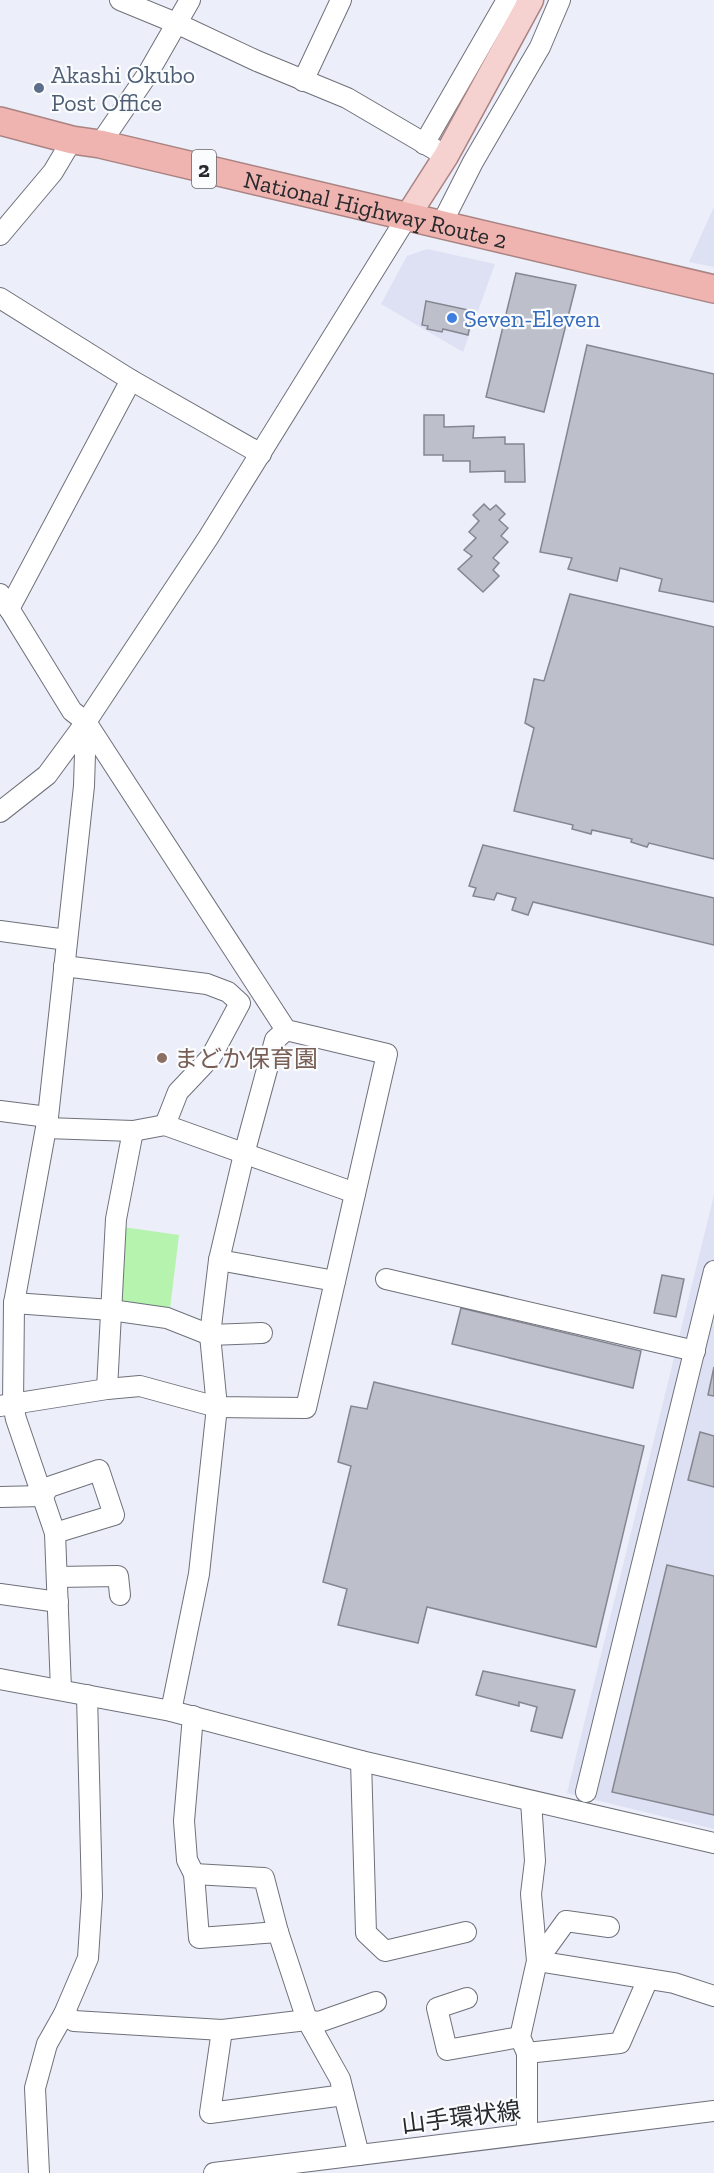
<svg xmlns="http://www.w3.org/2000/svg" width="714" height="2173" font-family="'Zilla Slab','Noto Sans JP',serif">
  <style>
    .built { fill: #dde1f3 }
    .green { fill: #b6f3af }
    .building { fill: #bdc0ca; stroke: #848690; stroke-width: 1.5 }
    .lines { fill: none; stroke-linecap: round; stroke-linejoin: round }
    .minor-casing { stroke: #6e717a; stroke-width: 22 }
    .major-casing { stroke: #a98382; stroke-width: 27 }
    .highway-casing { stroke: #a98382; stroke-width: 30 }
    .minor { stroke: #fff; stroke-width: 20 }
    .major { stroke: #f5d2d0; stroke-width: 24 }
    .highway { stroke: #efb4b0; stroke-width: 27 }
    .service-dot { fill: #5c6f8a; stroke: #fbfcfe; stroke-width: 2 }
    .shop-dot { fill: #3f7fe0; stroke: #fbfcfe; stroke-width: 2 }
    .education-dot { fill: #8d6e63; stroke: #fbfcfe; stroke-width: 2 }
    .labels { text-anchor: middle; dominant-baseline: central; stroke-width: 4.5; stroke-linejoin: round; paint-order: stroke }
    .shield { fill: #fbfcfe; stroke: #67686c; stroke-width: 1.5 }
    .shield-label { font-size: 22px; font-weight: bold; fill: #28292d }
    .service-label { font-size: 24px; fill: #4e5e75; stroke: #fbfcfe; text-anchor: start }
    .street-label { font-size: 24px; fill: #28292d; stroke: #fbfcfe }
    .shop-label { font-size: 24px; fill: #366cbe; stroke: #fbfcfe; text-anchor: start }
    .education-label { font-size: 24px; fill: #785e54; stroke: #fbfcfe; text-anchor: start }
  </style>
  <rect width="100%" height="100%" fill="#eceef9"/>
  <g class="built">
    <path d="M714 207V267L689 262Z"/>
    <path d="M427 249 495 264 463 352 381 304 407 256Z"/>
    <path d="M714 1195V1829L567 1793Z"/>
  </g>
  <path class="green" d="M123 1227 179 1235 170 1309 122 1303 115 1297Z"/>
  <g class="building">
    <path d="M516 273 576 285 544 412 486 397Z"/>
    <path d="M426 301 473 311 468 335 443 329 442 332 427 329 428 326 422 325Z"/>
    <path d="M587 345 714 374V602L659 591 662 579 620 568 617 581 568 569 572 558 540 552Z"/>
    <path d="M424 415H444V427L474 426 473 438 505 437V444H524L525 482H505V471L470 472V461H443V455H424Z"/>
    <path d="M484 504 490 510 496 505 505 514 499 520 508 528 501 536 508 542 493 558 499 563 493 570 499 576 483 592 458 569 472 556 464 550 476 538 469 532 479 521 473 515Z"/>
    <path d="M570 594 714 627V859L649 843 647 847 631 842 632 839 592 830 591 834 572 829 573 825 514 811 534 728 525 723 534 679 544 681Z"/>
    <path d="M483 845 714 898V945L533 902 528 915 512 910 516 898 497 893 494 900 473 896 476 888 469 886Z"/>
    <path d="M662 1275 684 1279 676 1317 654 1313Z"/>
    <path d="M461 1308 641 1351 633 1388 452 1344Z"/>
    <path d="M714 1367V1396L708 1395Z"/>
    <path d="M374 1382 644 1446 596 1647 427 1607 418 1643 338 1625 347 1589 323 1582 351 1466 338 1462 351 1406 367 1409Z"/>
    <path d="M700 1432 714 1436V1487L688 1480Z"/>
    <path d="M667 1565 714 1576V1815L612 1792Z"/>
    <path d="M483 1671 575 1690 562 1738 531 1731 537 1707 519 1702V1706L476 1695Z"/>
  </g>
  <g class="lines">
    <defs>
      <g id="minor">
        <path d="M120 0 176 23 257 61 347 98 446 156"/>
        <path d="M303 81 341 0"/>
        <path d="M100 144 147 75 190 0"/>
        <path d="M424 144 507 0"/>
        <path d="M441 225 473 162 540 47 560 0"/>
        <path d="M0 235 53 172 72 140"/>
        <path d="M0 298 131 380 261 454"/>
        <path d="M0 594 72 711 86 722 286 1030 387 1054 306 1408 217 1407 140 1386 107 1389 0 1406"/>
        <path d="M9 609 131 380"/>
        <path d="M0 812 47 775 86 722 208 538 407 217"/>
        <path d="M0 931 67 940"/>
        <path d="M64 966 207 984 228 992 240 1003 211 1057 178 1092 165 1125"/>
        <path d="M0 1111 48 1117"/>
        <path d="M46 1128 133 1131 165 1125 355 1193"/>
        <path d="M219 1260 335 1281"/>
        <path d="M386 1279 695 1351"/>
        <path d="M14 1303 111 1310 167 1318 210 1335 262 1333"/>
        <path d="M107 1389 116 1219 133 1131"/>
        <path d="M0 1497 43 1496 49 1487 99 1470 114 1515 55 1533"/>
        <path d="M57 1577 118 1576 120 1595"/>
        <path d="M0 1594 58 1602"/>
        <path d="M0 1679 171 1711 361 1761 714 1843"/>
        <path d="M61 1690 55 1533 16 1419 13 1405 14 1303 48 1117 84 786 86 722"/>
        <path d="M171 1711 199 1574 217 1407 210 1335 219 1260 244 1154 275 1040 286 1030"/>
        <path d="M193 1716 184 1821 187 1860 194 1874 199 1938 278 1932"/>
        <path d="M361 1761 366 1933 385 1951 466 1932"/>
        <path d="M586 1792 714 1271"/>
        <path d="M194 1874 264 1878 278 1932 307 2020 340 2079 359 2155"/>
        <path d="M609 1927 566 1921 537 1961 674 1983 714 1996"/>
        <path d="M467 1998 437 2008 447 2050 520 2037"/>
        <path d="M64 2014 74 2021 222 2030 307 2020 319 2022 376 2002"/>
        <path d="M222 2030 210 2113 344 2095"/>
        <path d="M527 2053 620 2043 648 1979"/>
        <path d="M527 2134V2053L520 2037 537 1961 531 1894 535 1861 531 1801"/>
        <path d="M39 2173 35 2088 47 2044 64 2014 88 1958 92 1896 87 1695"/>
        <path d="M214 2173 714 2111"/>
      </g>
      <path id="major" d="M407 217 446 156 531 0"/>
      <g id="highway">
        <path id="s1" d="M0 121 72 140 100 144 714 289"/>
      </g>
    </defs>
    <use href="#minor" class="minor-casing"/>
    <use href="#major" class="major-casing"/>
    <use href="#highway" class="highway-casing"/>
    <use href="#minor" class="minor"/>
    <use href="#major" class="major"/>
    <use href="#highway" class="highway"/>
  </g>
  <circle class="service-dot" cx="39" cy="88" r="6"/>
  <circle class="shop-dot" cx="452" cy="318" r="6"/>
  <circle class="education-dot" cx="162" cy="1058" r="6"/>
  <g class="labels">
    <rect class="shield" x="192" y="150" width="24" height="38" rx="4.5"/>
    <g class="shield-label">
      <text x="204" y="169">2</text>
    </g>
    <g class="service-label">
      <text x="51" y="74">Akashi Okubo<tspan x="51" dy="28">Post Office</tspan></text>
    </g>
    <g class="street-label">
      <text stroke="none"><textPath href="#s1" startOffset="386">National Highway Route 2</textPath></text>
      <text transform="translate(461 2117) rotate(-7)">山手環状線</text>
    </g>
    <g class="shop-label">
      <text x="464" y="318">Seven-Eleven</text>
    </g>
    <g class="education-label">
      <text x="174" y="1058">まどか保育園</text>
    </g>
  </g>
</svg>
